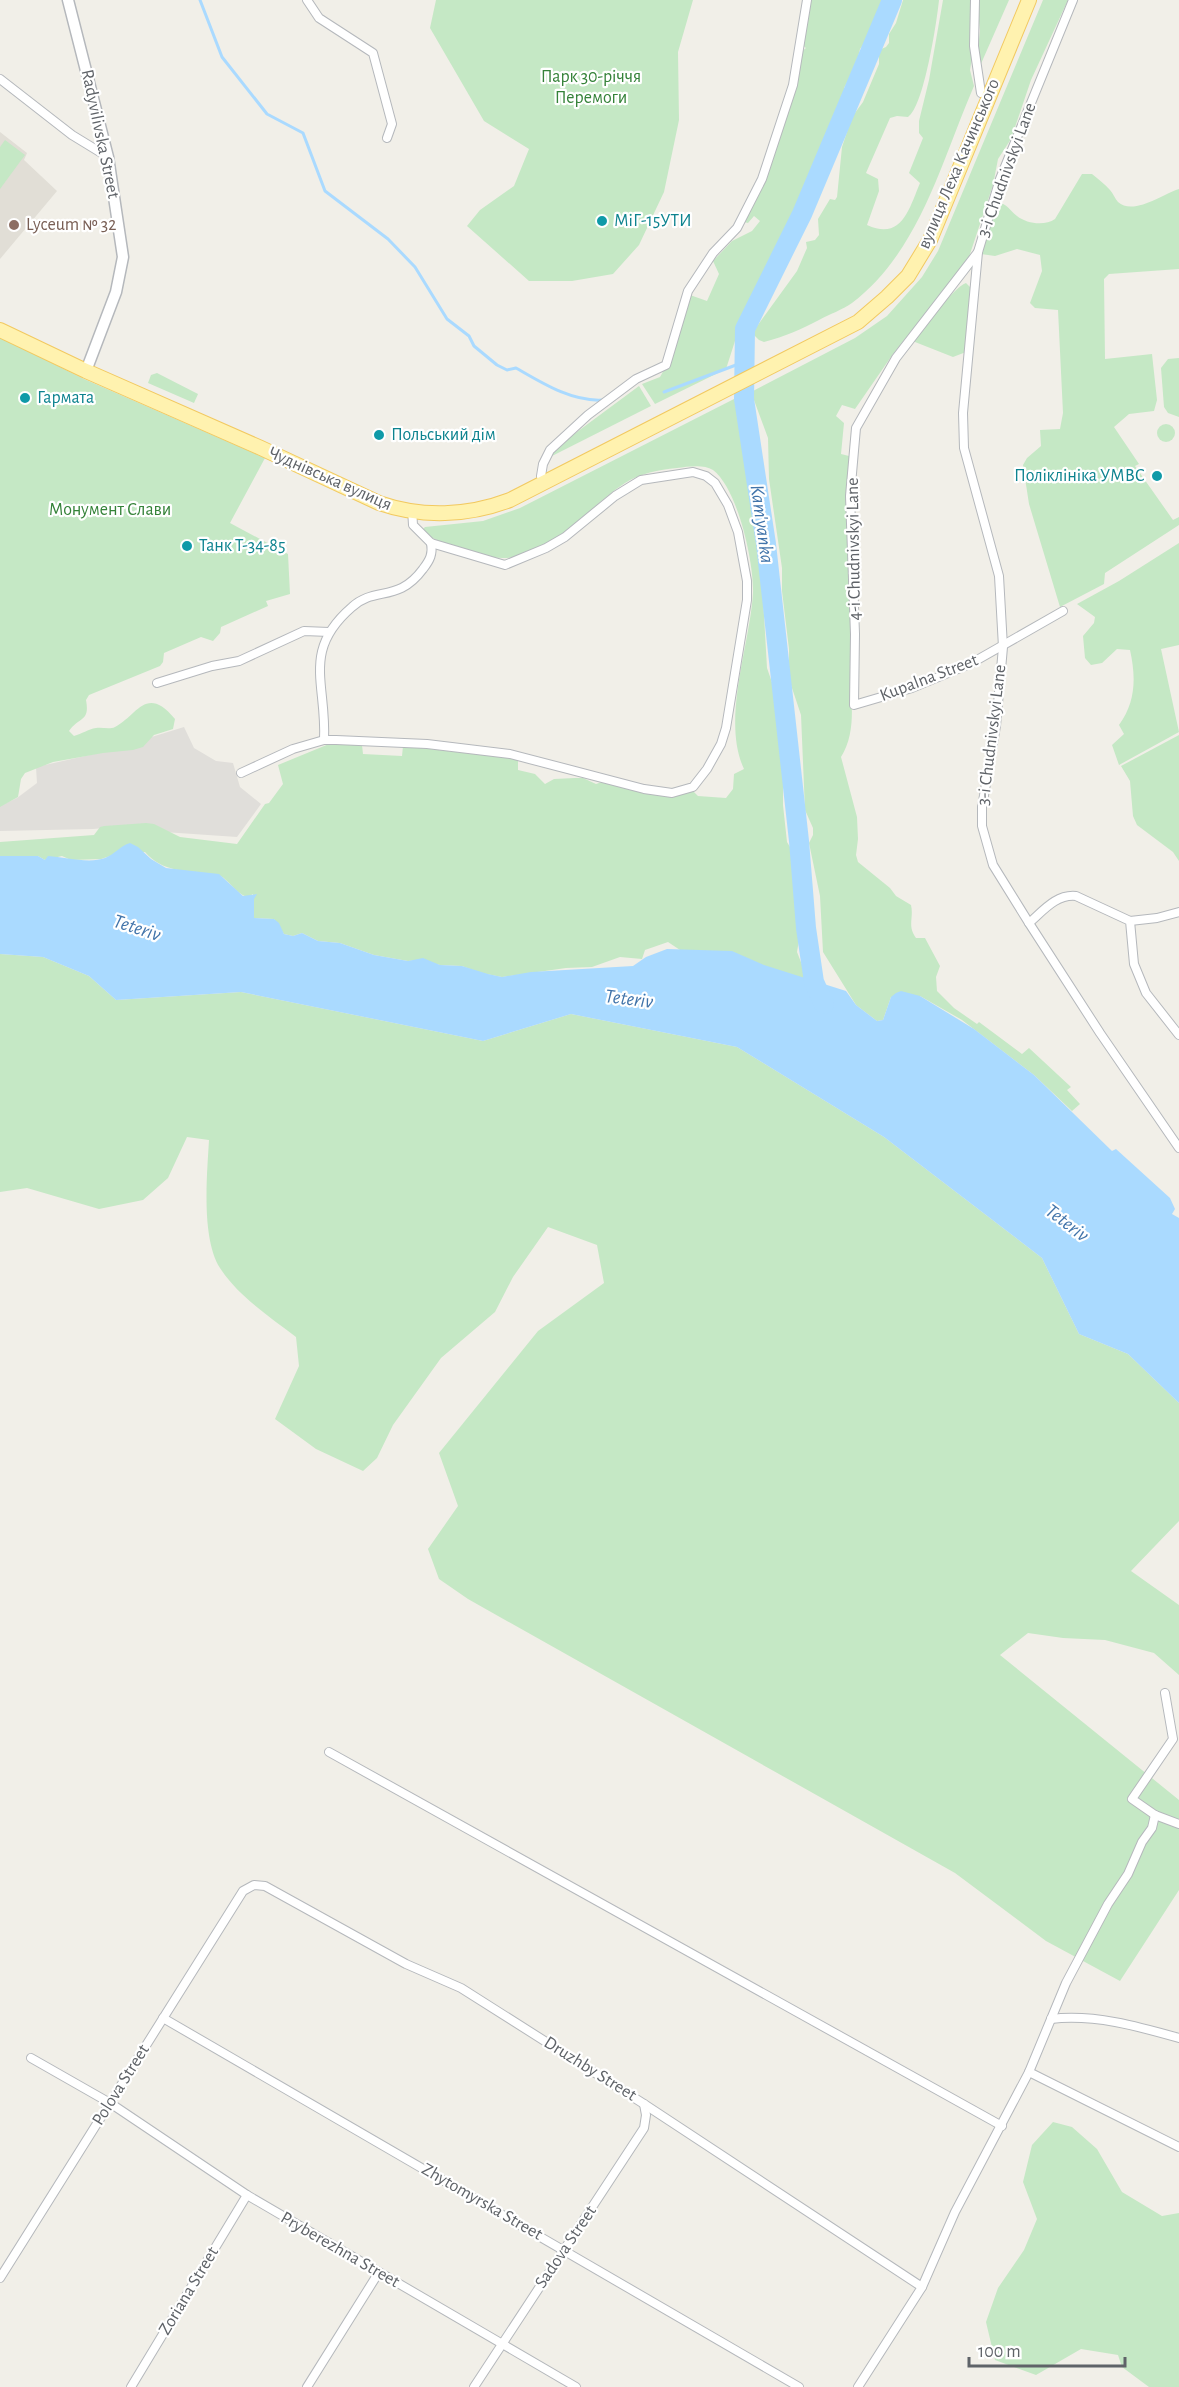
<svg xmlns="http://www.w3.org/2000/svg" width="1179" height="2387" font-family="'Alegreya Sans',sans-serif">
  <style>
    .industrial { fill: #e0deda }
    .education { fill: #e1ded6 }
    .green { fill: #c5e8c5 }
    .water { fill: #aadaff }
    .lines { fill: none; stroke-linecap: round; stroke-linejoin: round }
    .stream { stroke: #aadaff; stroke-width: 3 }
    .river { stroke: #aadaff; stroke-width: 20 }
    .minor-casing { stroke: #b5b8bc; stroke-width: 10 }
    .tertiary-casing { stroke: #b5b8bc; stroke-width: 13 }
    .primary-casing { stroke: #f2c960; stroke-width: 16 }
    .minor { stroke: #fff; stroke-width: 8 }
    .tertiary { stroke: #fff; stroke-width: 10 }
    .primary { stroke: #fff2af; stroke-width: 14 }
    .culture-dot { fill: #0f9aa8; stroke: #fff; stroke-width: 2 }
    .education-dot { fill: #8d6e63; stroke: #fff; stroke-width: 2 }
    .labels { text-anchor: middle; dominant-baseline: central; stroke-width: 4.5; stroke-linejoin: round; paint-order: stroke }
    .park-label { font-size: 18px; fill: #348238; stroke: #fff }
    .street-label { font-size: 18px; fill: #5f6368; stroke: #fff }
    .culture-label { font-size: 18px; fill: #0d838f; stroke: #fff; text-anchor: start }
    .education-label { font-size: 18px; fill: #785e54; stroke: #fff; text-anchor: start }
    .water-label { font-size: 20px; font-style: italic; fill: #4174aa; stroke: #fff }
  </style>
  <rect width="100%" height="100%" fill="#f1efe8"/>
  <path class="industrial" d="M184 727 194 748 216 761 233 763 240 787 261 804 237 837 164 832 138 825 93 829 0 831V806L17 798 37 783 36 767 103 752Z"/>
  <path class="education" d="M0 132 27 153 24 160 57 191 0 259Z"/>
  <g class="green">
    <path d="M436 0H693L678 52 679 120 664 192 639 245 613 274 572 281H529L467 226 480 210 514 186 529 149 484 121 430 28Z"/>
    <path d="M807 0H888L881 8 874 30 860 49 856 66 844 88 846 102 839 113 817 169C807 177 809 187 806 198 804 205 800 210 798 217L800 226 799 232 789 237 774 263 771 283 749 313 735 341 726 369 655 404 642 384 660 377 664 370 690 295 707 301 719 274 713 261 732 241 752 231 760 221 754 216 748 223 744 222 801 52 806 48 802 45Z"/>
    <path d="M903 0H939C937 21 924 107 908 117L897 116 890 118 866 173 878 179 879 191 867 225C902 241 909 209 920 183L909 173 923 138 919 133V121L929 80 943 0H974L975 40 970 70 974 86C941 162 920 251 852 303 842 310 830 314 819 320 800 330 786 336 764 342L759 340 754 335 755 329 797 271 807 248 806 242 815 240 819 235 818 219 830 199 835 200 837 197 842 147 852 117 863 102 879 64V50L886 47 889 43V34L896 23Z"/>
    <path d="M977 0H1009L980 66 977 58 980 31Z"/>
    <path d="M1043 0H1068L1031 80 1011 139 998 159 993 185 967 263 893 354 855 409 842 405 836 416 844 423 841 454 849 456 850 458C851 526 852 594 850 662 849 693 859 728 841 757L857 817 858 839 856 855 858 862 890 888 896 896 911 905C914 918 907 926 916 938H925L940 966 936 977 937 991 954 1008 977 1024 979 1022 1022 1054 1029 1048 1071 1087 1067 1090 1080 1104 1072 1111 1034 1075 962 1020 920 996 891 997 883 1020 877 1021 856 1005 823 952 820 896 809 843 813 835V828L805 810 801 715 789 679V649L782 591V568L769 479 768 438 751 392 855 338 887 316 922 277 938 251Z"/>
    <path d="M5 140 25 155 0 189V147Z"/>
    <path d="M1082 174H1092C1098 179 1105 184 1110 190 1113 193 1115 199 1118 202 1133 216 1163 194 1179 189V269L1109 274 1104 279 1105 359 1152 354 1157 400 1154 411 1129 414 1114 427 1139 464 1135 466 1173 520 1179 517V525L1105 573 1104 584 1060 607 1029 504 1023 465 1027 458 1041 446 1040 430 1060 429 1063 413 1058 310 1035 308 1030 303 1042 271 1040 255 1017 249 995 256 981 254 997 202C1008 204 1009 210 1017 216 1027 224 1045 226 1055 219Z"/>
    <path d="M966 283 971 288 966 352 953 357 915 342 913 340C924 327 953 288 966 283Z"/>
    <path d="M0 337 84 379 265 458 230 523 288 554 290 594 266 601 268 606 221 627 220 633 213 641 201 637 164 653 163 662 160 666 89 695 86 700C90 722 80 716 69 731L74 736C82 734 88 729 96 728 103 727 109 730 115 727 137 716 146 684 175 719L173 729 154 735 143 747 133 750 103 753 53 762 25 773 21 779 18 797 0 807Z"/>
    <path d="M1179 358V417L1168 413 1164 407 1161 368 1168 359Z"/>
    <path d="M157 373 198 394 194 403 148 383 151 375Z"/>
    <path d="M639 386 651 406 552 456 554 449Z"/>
    <path d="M734 399 743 420V452L751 465 750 481 757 493 759 501 756 521 763 544 762 580 767 668 776 694 783 737V805L787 842 793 852 791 856 792 870 800 898 798 914 799 940 797 952 810 985 680 950 668 942 645 950 642 959 620 957 592 967 566 968 502 977 481 973 462 966 440 965 420 960 408 961 374 955 340 943 318 941 302 933 293 936 284 934 274 919 254 918 253 894 248 897C233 894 226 871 211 875 187 871 162 872 145 852L113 855 101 859 71 860 62 856 45 860 38 856H0V842L94 835 100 827 104 826 146 823 154 824 180 837 237 844 265 804 269 803 283 784 278 765 329 744 362 745 363 754 402 756 403 746 518 759V770L535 774 545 784 554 779 575 778H583L596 784 602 782 658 795 693 791 698 796 726 798 733 789 734 774 744 769C721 720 750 645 753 593 754 563 738 489 713 470 703 464 688 467 677 468 658 470 641 473 625 483 588 507 550 558 503 558 489 558 476 553 463 549 449 544 432 541 422 530L425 527 483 521 520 508Z"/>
    <circle cx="1166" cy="433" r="9"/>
    <path d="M1179 543V645L1161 649 1179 732 1119 765 1112 745 1124 734 1119 725C1136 702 1136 677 1130 650L1117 649 1102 663 1091 665 1085 658 1083 636 1094 623 1095 617 1077 604 1119 581Z"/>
    <path d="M1179 735V861L1173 852 1137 825 1133 816 1130 781 1121 766Z"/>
    <path d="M0 954 43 957 89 976 116 1000 241 992 483 1041 571 1014 737 1047 884 1137 1042 1258 1079 1334 1128 1354 1179 1403V1521L1131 1571 1179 1605V1675L1154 1653 1105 1640 1063 1638 1028 1633 1000 1655 1179 1800V1890L1120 1981 1046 1941 955 1873 468 1599 439 1579 428 1549 458 1506 439 1453 538 1331 604 1283 597 1245 548 1227 513 1277 495 1312 441 1358 393 1425 377 1458 363 1471 316 1449 275 1419 299 1366 296 1337C269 1316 239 1297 220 1268 201 1238 207 1175 209 1140L187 1137 168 1178 143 1200 99 1209 27 1188 0 1192Z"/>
    <path d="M1053 2122 1072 2127 1097 2149 1122 2192 1162 2216 1179 2213V2387H1149L1122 2367 1118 2355 1081 2349 1036 2375 995 2360 986 2322 998 2288 1024 2250 1037 2219 1023 2182 1032 2145Z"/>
  </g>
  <path class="water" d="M130 843 138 847 151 859 166 868 219 874 243 896 257 894 254 899V918L274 919 279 923 284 934 293 936 302 933 318 941 340 943 374 955 408 961 423 958 440 965 462 966 488 974 502 977 531 972 633 966 646 957 667 949 732 951 764 965 846 991 856 1005 877 1021 883 1020 891 997 896 993 901 991 920 996 974 1029 1034 1075 1112 1151 1116 1149 1170 1198 1175 1209 1172 1214 1179 1218V1403L1128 1354 1079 1334 1042 1258 884 1137 737 1047 571 1014 483 1041 241 992 116 1000 89 976 43 957 0 954V856H38L45 860 48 856C65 857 89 864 105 858 115 854 120 846 130 843Z"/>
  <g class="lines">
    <g class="stream">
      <path d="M200 0 222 57 267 114 303 133 325 191 388 239 415 267 447 319 469 336 474 346 497 365 507 370 516 368C542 383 572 402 603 400"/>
      <path d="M664 392 744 362"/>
    </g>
    <path class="river" d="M824 1004 814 982 806 928 799 841 766 544 744 399 745 329 802 214 892 0"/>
    <defs>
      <g id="minor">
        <path d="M307 0 319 18 373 53 392 124 387 138"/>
        <path d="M975 0 974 46 981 93"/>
        <path d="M1073 0 1000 179 978 252 963 413 964 448 999 576 1003 647 996 726 982 807V826L993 865 1029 923 1100 1033 1179 1148"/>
        <path d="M0 79 72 135 108 157"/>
        <path d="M978 252 896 358 856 428 850 496 855 634 854 705 912 688 970 664 1063 611"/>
        <path d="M541 476 543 464 550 450 588 415 636 379 666 365 688 291 713 253 737 228 762 179 793 85 807 0"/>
        <path d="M157 683 212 666 239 661 304 631 329 632"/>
        <path d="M324 740C327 684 301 651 352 607 375 586 398 603 423 569 430 560 433 554 431 543"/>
        <path d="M241 773 293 749 324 740H336L427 744 510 754 644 789 672 793 693 787 707 769 721 744 726 728 747 600V581L738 532 728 505 715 483 706 476 693 472 641 480 615 496 565 537 546 548 505 565 431 543 413 525 412 509"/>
        <path d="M1130 921 1157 918 1179 912"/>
        <path d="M1029 923C1043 911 1056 894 1076 896L1130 921 1134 964 1146 993 1179 1035"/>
        <path d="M1165 1693 1173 1739 1132 1799 1155 1815 1179 1824"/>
        <path d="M329 1752 1002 2126"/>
        <path d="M163 2018 799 2387"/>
        <path d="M1051 2019C1094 2014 1137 2026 1179 2038"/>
        <path d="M31 2058 110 2103 247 2195 576 2387"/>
        <path d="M1029 2072 1179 2147"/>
        <path d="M0 2278 243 1891 254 1885 265 1886 406 1964 461 1988 644 2104 922 2287"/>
        <path d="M131 2387 247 2195"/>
        <path d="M307 2387 379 2272"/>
        <path d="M474 2387 644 2128 646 2115 644 2104"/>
        <path d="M858 2387 922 2287 955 2212 1029 2072 1066 1983 1108 1904 1128 1874 1142 1842 1152 1828 1155 1815"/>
      </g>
      <path id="tertiary" d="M68 0 108 157 123 257 116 292 86 371"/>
      <path id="primary" d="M0 330 86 371 261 448 379 503C422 518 468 516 510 500L858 322 887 297 908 276 930 240 1029 0"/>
    </defs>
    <use href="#minor" class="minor-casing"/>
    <use href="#tertiary" class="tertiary-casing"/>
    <use href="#primary" class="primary-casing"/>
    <use href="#minor" class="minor"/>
    <use href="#tertiary" class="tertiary"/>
    <use href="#primary" class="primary"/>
  </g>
  <g class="culture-dot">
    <circle cx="602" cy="221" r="6"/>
    <circle cx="25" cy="398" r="6"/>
    <circle cx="379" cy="435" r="6"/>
    <circle cx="1157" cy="476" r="6"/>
    <circle cx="187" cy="546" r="6"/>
  </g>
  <circle class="education-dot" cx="14" cy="225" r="6"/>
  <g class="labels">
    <g class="park-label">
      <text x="591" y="77">Парк 30-річчя<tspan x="591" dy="21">Перемоги</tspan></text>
      <text x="110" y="510">Монумент Слави</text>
    </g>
    <g class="street-label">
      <text transform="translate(100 134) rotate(78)">Radyvilivska Street</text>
      <text transform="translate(959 164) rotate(-67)">вулиця Леха Качинського</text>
      <text transform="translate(1007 170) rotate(-70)">3-i Chudnivskyi Lane</text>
      <text transform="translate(330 479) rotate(24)">Чуднівська вулиця</text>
      <text transform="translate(854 549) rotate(-91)">4-i Chudnivskyi Lane</text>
      <text transform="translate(929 678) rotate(-21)">Kupalna Street</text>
      <text transform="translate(992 735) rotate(-83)">3-i Chudnivskyi Lane</text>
      <text transform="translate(590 2069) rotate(32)">Druzhby Street</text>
      <text transform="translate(121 2085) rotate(-58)">Polova Street</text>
      <text transform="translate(482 2202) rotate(30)">Zhytomyrska Street</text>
      <text transform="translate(566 2247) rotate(-56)">Sadova Street</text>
      <text transform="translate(340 2250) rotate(30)">Pryberezhna Street</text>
      <text transform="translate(189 2291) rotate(-59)">Zoriana Street</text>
    </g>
    <g class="culture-label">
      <text x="614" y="221">МіГ-15УТИ</text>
      <text x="37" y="398">Гармата</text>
      <text x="391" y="435">Польський дім</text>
      <text x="1145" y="476" text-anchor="end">Поліклініка УМВС</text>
      <text x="199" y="546">Танк Т-34-85</text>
    </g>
    <g class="education-label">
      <text x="26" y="225">Lyceum № 32</text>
    </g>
    <g class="water-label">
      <text transform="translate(762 524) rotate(82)">Kam'yanka</text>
      <text transform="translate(137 928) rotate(18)">Teteriv</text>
      <text transform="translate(629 999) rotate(7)">Teteriv</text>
      <text transform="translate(1067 1223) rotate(37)">Teteriv</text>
    </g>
  </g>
  <path d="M969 2357v9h156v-9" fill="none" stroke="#5f6368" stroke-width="3"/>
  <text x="978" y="2357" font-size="18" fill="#5f6368" stroke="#ffffff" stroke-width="4.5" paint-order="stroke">100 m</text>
</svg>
